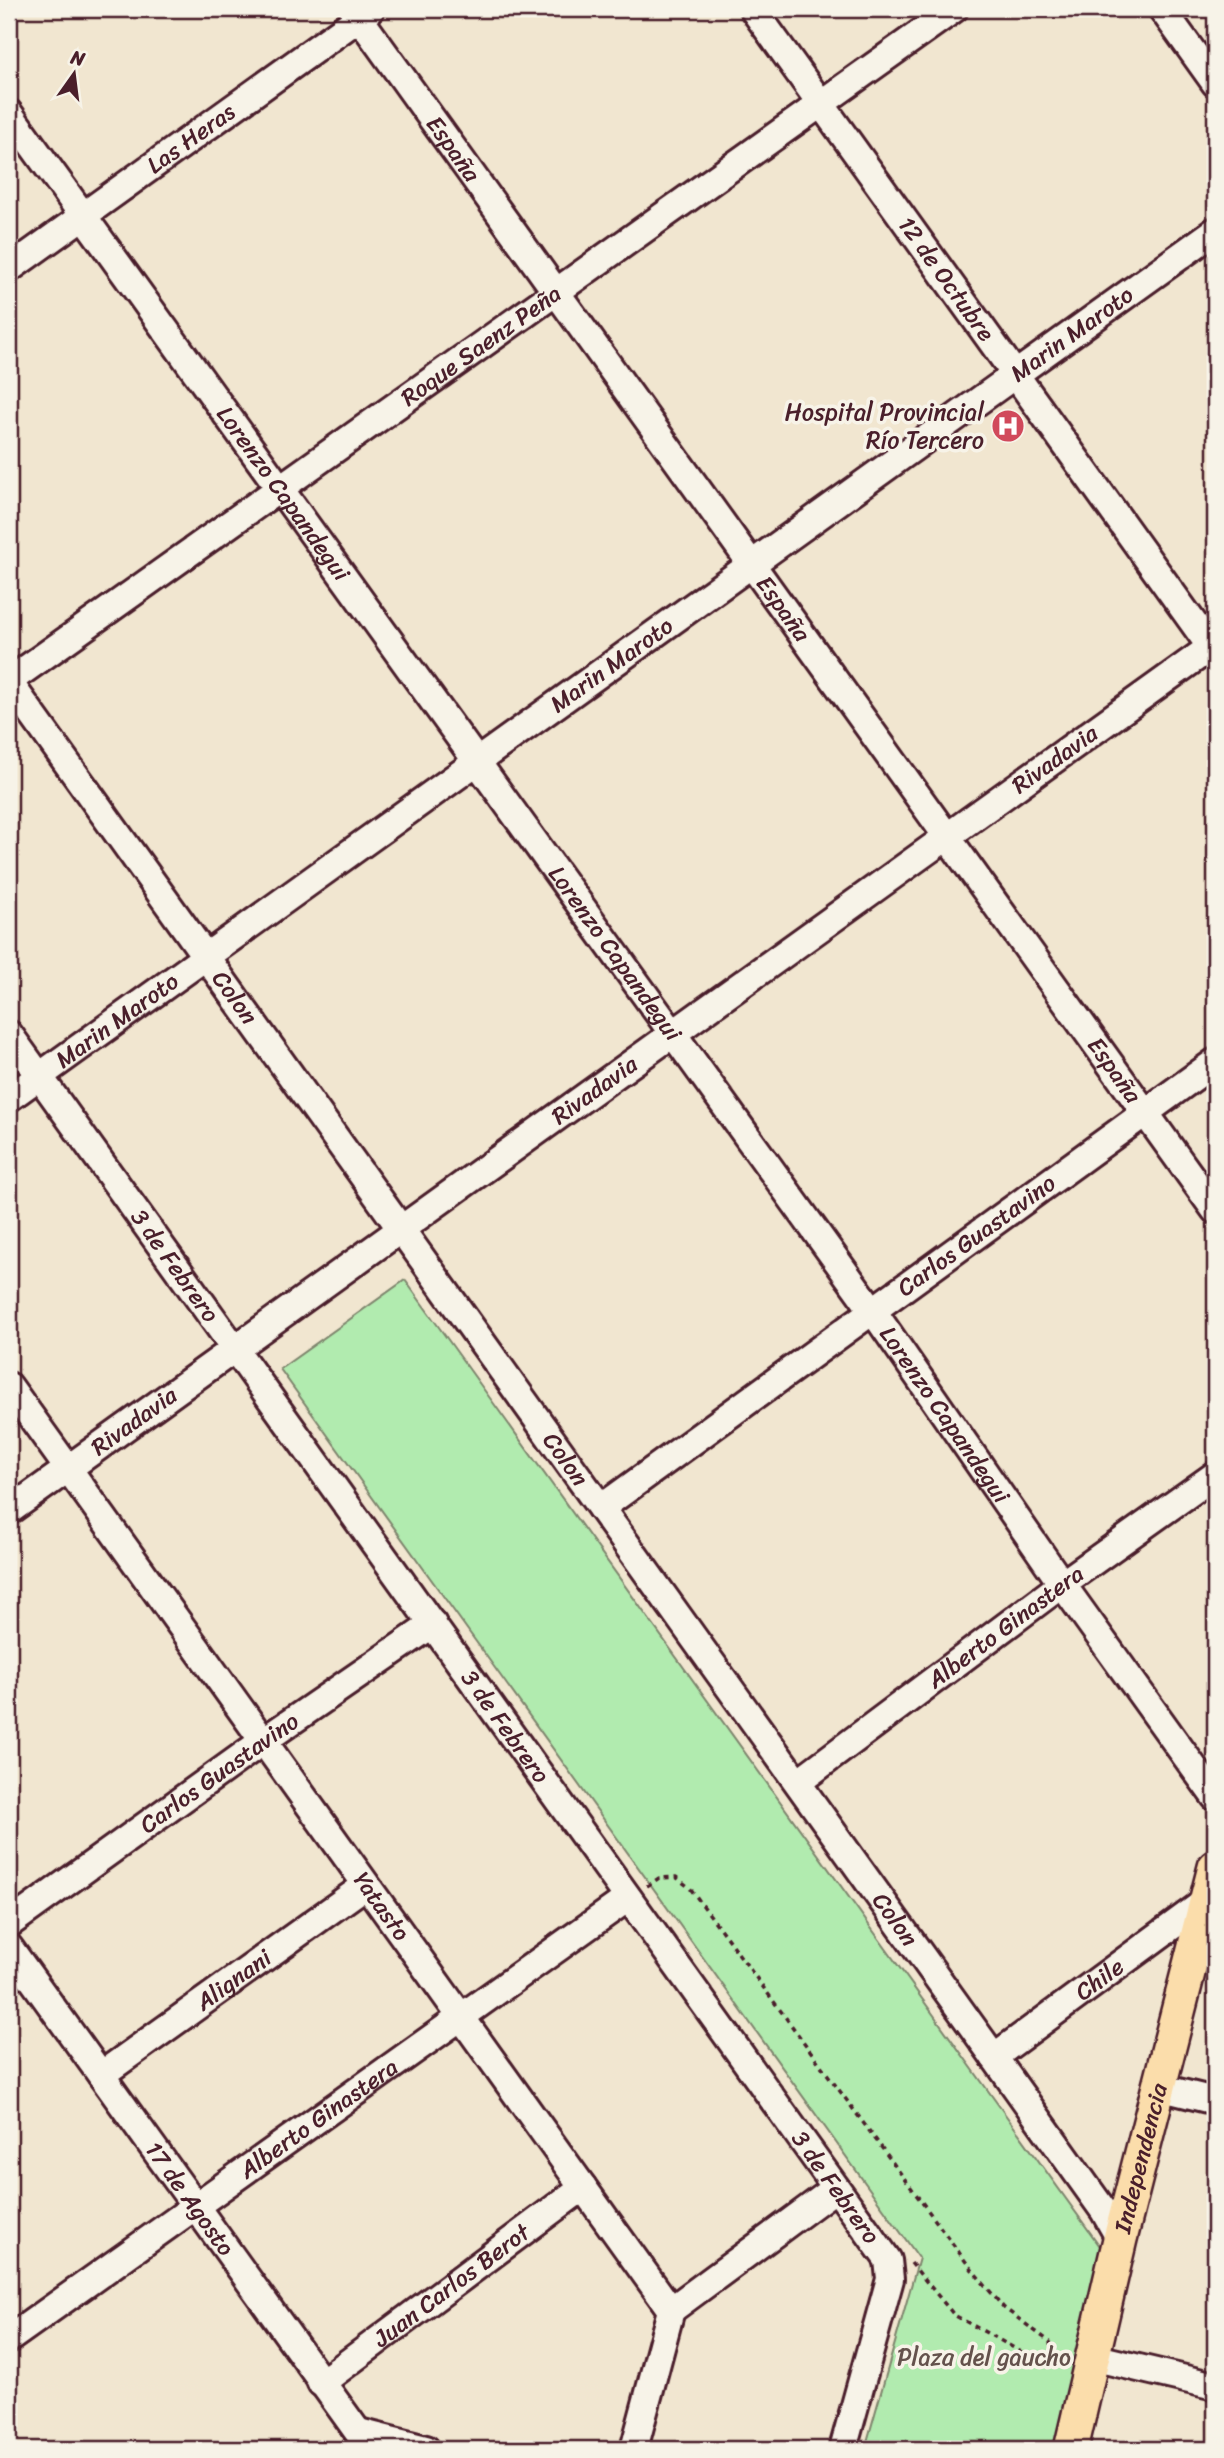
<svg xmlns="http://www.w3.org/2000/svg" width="1224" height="2458" font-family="Sriracha,sans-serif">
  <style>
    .green { fill: #b1ebaf; stroke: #7e856d; stroke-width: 2 }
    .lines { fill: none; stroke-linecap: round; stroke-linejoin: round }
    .minor-casing { stroke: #4a1f2b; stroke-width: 32 }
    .major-casing { stroke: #4a1f2b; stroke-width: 38 }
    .path { stroke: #4a1f2b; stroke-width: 3.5; stroke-dasharray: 5 5; stroke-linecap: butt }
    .minor { stroke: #f7f3e8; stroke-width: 26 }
    .major { stroke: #fbddab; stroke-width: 33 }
    .labels { text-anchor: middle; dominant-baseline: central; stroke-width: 7; stroke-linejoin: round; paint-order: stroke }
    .street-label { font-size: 24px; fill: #4a1f2b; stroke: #f7f3e8 }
    .poi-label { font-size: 24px; fill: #4a1f2b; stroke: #f7f3e8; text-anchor: end }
    .park-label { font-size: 24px; fill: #64524c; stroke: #f7f3e8 }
  </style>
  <rect width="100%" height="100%" fill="#f1e6d0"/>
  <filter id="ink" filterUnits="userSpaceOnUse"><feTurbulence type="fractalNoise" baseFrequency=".0143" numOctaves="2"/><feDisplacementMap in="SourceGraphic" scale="14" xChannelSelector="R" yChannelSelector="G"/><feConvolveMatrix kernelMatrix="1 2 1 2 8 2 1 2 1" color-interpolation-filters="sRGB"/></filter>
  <g filter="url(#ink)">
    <path class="green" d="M405 1280 1102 2249 1055 2449H865L919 2258 280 1369Z"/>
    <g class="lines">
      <defs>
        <g id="minor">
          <path id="s1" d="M353 9 1215 1210"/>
          <path id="s2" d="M753 9 1215 653"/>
          <path d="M1162 9 1215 83"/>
          <path id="s3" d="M9 113 873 1311 1062 1584 1215 1797"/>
          <path id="s4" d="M9 269 371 9"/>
          <path id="s5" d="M9 681 954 9"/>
          <path id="s6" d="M9 682 994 2057 1104 2211 1120 2239"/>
          <path id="s7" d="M9 1034 888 2260 890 2279 843 2449"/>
          <path id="s8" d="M9 1098 1215 231"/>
          <path id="s9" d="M9 1386 671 2310 634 2449"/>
          <path id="s10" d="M601 1508 1215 1062"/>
          <path id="s11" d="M9 1511 1215 644"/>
          <path id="s12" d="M798 1782 1062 1584 1215 1475"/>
          <path id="s13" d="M9 1924 263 1741 433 1624"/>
          <path id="s14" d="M9 1947 370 2449"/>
          <path id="s15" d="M994 2057 1206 1901"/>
          <path id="s16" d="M101 2075 366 1885"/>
          <path d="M1158 2087 1215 2101"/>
          <path d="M671 2310 836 2188"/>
          <path id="s17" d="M9 2339 628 1898"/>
          <path d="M1092 2357 1215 2386"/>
          <path id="s18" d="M321 2383 583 2187"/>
          <path d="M359 2432 426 2449"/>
        </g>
        <g id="major">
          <path id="s19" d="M1071 2449 1120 2239 1215 1867"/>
        </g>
      </defs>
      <use href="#minor" class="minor-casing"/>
      <use href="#major" class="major-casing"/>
      <g class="path">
        <path d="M647 1886 659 1878 676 1877 690 1888 969 2266 1004 2308 1050 2342 1053 2362"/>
        <path d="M911 2263 954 2315 1025 2354 1066 2366"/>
      </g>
      <use href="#minor" class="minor"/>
      <use href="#major" class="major"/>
    </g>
  </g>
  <defs>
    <symbol id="hospital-disc" viewBox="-11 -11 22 22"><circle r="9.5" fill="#d1495b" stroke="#f7f3e8"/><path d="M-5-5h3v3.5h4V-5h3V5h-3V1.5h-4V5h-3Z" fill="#fff"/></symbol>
  </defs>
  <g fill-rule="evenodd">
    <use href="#hospital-disc" x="989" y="407" width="38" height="38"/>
  </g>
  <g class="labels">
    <g class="street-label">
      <text stroke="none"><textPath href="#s4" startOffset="224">Las Heras</textPath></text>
      <text stroke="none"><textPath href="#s1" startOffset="172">España</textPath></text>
      <text stroke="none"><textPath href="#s2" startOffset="332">12 de Octubre</textPath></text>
      <text stroke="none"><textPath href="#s8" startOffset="1309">Marin Maroto</textPath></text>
      <text stroke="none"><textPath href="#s5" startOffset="579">Roque Saenz Peña</textPath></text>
      <text stroke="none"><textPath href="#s3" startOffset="469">Lorenzo Capandegui</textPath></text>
      <text stroke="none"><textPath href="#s1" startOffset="738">España</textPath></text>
      <text stroke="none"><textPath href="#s8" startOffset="742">Marin Maroto</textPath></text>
      <text stroke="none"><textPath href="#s11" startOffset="1288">Rivadavia</textPath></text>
      <text stroke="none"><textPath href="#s3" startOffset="1036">Lorenzo Capandegui</textPath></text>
      <text stroke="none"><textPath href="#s6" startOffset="388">Colon</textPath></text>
      <text stroke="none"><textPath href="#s8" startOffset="133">Marin Maroto</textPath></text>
      <text stroke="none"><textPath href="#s1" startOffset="1306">España</textPath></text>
      <text stroke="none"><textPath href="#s11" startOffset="721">Rivadavia</textPath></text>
      <text stroke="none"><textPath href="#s10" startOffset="464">Carlos Guastavino</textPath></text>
      <text stroke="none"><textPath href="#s7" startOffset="285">3 de Febrero</textPath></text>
      <text stroke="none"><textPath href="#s3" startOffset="1603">Lorenzo Capandegui</textPath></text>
      <text stroke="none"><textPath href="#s11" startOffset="154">Rivadavia</textPath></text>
      <text stroke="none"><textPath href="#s6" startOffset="956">Colon</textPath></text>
      <text stroke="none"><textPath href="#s12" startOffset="259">Alberto Ginastera</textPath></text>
      <text stroke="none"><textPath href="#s7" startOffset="852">3 de Febrero</textPath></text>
      <text stroke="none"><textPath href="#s13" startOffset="259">Carlos Guastavino</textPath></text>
      <text stroke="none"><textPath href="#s9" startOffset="640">Yatasto</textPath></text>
      <text stroke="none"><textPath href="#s6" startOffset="1522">Colon</textPath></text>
      <text stroke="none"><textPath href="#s15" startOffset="131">Chile</textPath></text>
      <text stroke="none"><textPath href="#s16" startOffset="163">Alignani</textPath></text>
      <text stroke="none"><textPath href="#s17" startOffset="380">Alberto Ginastera</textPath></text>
      <text stroke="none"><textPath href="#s19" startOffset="299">Independencia</textPath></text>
      <text stroke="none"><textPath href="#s7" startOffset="1419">3 de Febrero</textPath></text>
      <text stroke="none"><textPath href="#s14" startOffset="310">17 de Agosto</textPath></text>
      <text stroke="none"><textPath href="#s18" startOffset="163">Juan Carlos Berot</textPath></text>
    </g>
    <g class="poi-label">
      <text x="984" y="412">Hospital Provincial<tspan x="984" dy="28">Río Tercero</tspan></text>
    </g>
    <g class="park-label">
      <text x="984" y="2357">Plaza del gaucho</text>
    </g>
  </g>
  <rect width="1224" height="2458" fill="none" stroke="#f7f3e8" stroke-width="35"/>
  <rect x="18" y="18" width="1189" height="2423" fill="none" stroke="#4a1f2b" stroke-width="2.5" filter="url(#ink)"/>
  <g transform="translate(74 74) rotate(14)" stroke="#f7f3e8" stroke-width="5" paint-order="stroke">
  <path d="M0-5L12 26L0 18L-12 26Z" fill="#4a1f2b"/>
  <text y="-10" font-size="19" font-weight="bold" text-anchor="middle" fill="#4a1f2b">N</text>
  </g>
</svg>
